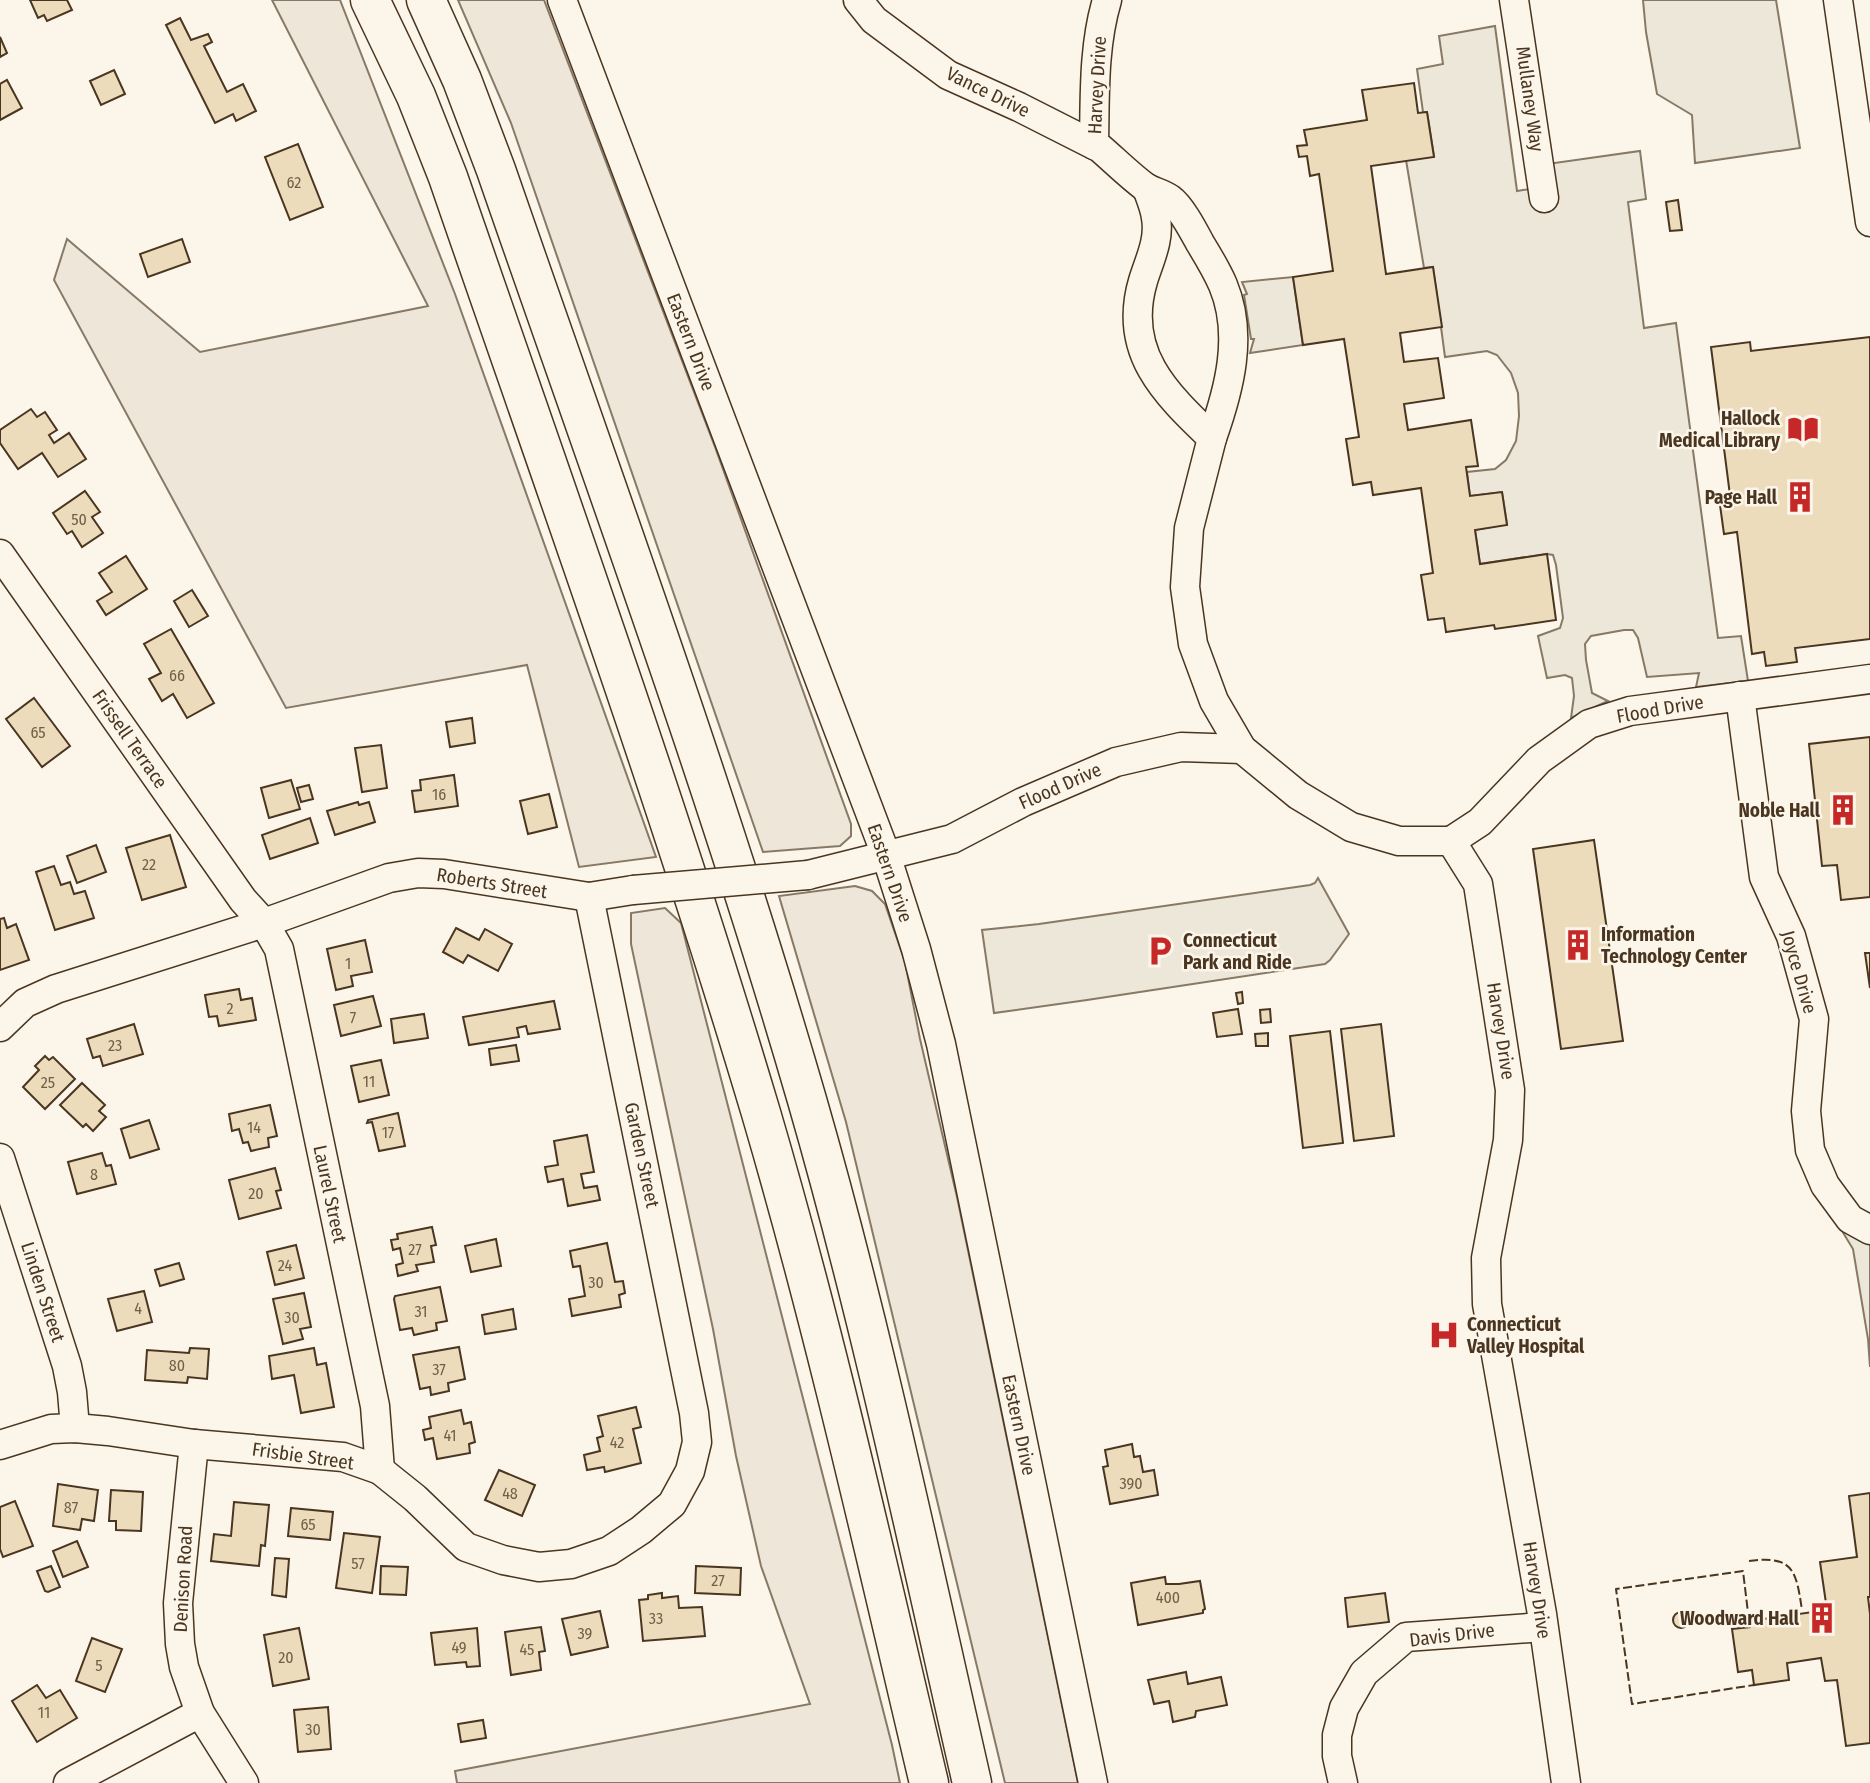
<svg xmlns="http://www.w3.org/2000/svg" width="1870" height="1783" font-family="'Fira Sans Condensed',sans-serif">
  <style>
    .green { fill: #ede6d9; stroke: #887966; stroke-width: 2 }
    .parking { fill: #ede7d9; stroke: #887966; stroke-width: 2 }
    .building { fill: #ecdcbc; stroke: #4a3520; stroke-width: 2 }
    .lines { fill: none; stroke-linecap: round; stroke-linejoin: round }
    .minor-casing { stroke: #4a3520; stroke-width: 31 }
    .highway-casing { stroke: #4a3520; stroke-width: 41 }
    .minor { stroke: #fbf6e9; stroke-width: 28 }
    .highway { stroke: #fbf6e9; stroke-width: 38 }
    .minor-bridge-casing { stroke: #4a3520; stroke-width: 31; stroke-linecap: butt }
    .minor-bridge { stroke: #fbf6e9; stroke-width: 28 }
    .fence { stroke: #4a3520; stroke-width: 2; stroke-dasharray: 9 3.5; stroke-linecap: butt }
    .labels { text-anchor: middle; dominant-baseline: central; stroke-width: 5; stroke-linejoin: round; paint-order: stroke }
    .number-label { font-size: 16px; fill: #725f47 }
    .street-label { font-size: 19px; fill: #4a3520; stroke: #fbf6e9 }
    .poi-label { font-size: 19px; font-weight: bold; fill: #4a3520; stroke: #fbf6e9; text-anchor: end }
  </style>
  <rect width="100%" height="100%" fill="#fbf6e9"/>
  <g class="green">
    <path d="M272 0H340L455 294 656 857 579 867 527 665 286 708 54 280 67 239 200 352 428 306Z"/>
    <path d="M458 0H544L715 447 851 824V836L840 846 763 852 511 123Z"/>
    <path d="M855 886 872 891 885 904 905 962 920 1039 957 1197 1078 1783H1005L846 1122 779 896Z"/>
    <path d="M665 908 681 923 892 1745 900 1783H457L455 1771 810 1704 761 1566 736 1456 713 1329 631 944V913Z"/>
  </g>
  <g class="parking">
    <path d="M1643 0H1776L1800 148 1695 163 1692 115 1657 94 1646 32Z"/>
    <path d="M1495 26 1517 191 1536 188 1533 166 1640 151 1646 199 1628 202 1644 328 1676 323 1718 638 1741 636 1748 681 1696 687 1699 673 1647 677 1638 638 1633 630H1624L1591 636 1585 644 1586 660 1592 693 1608 701 1571 718 1574 696 1572 678 1565 675 1547 678 1538 636 1560 628 1563 618 1556 565 1553 555 1547 554 1480 564 1475 530 1507 524 1502 492 1470 496 1467 472 1495 469 1506 460 1516 441 1519 416 1518 393 1511 373 1497 355 1487 351 1445 357 1433 267 1424 268 1406 160 1434 156 1427 112H1423L1417 69 1443 64 1439 36Z"/>
    <path d="M1293 277 1303 345 1250 353 1254 339H1251L1244 295 1247 294 1242 282Z"/>
    <path d="M1318 878 1349 934 1330 960 1325 964 1087 1000 994 1013 982 930 1039 924 1310 885 1315 883Z"/>
    <path d="M1870 1215V1367L1868 1339 1853 1249 1836 1221Z"/>
  </g>
  <g class="building">
    <path d="M30 0H67L72 10 47 21 44 15 38 18Z"/>
    <path d="M180 18 191 40 208 34 212 42 204 46 227 92 243 84 256 111 236 121 233 114 215 123 166 25Z"/>
    <path d="M0 37 7 53 0 57Z"/>
    <path d="M114 70 125 94 101 105 90 81Z"/>
    <path d="M7 80 22 108 0 120V84Z"/>
    <path d="M1414 83 1418 113 1427 112 1434 157 1371 166 1386 274 1433 267 1442 327 1400 333 1404 362 1438 358 1444 398 1404 404 1408 430 1471 420 1478 466 1466 467 1470 496 1502 492 1507 525 1475 530 1480 564 1547 554 1556 620 1495 629 1494 625 1446 632 1444 618 1428 620 1421 575 1433 573 1421 488 1373 495 1371 482 1353 485 1346 439 1359 437 1344 339 1303 345 1293 277 1333 271 1319 174 1310 176 1307 156 1299 157 1297 146 1307 145 1304 130 1367 120 1362 90Z"/>
    <path d="M298 144 323 207 290 220 265 157Z"/>
    <path d="M1678 200 1682 230 1670 231 1666 202Z"/>
    <path d="M182 239 190 262 148 277 140 254Z"/>
    <path d="M1870 337V639L1795 648 1797 662 1766 666 1764 652 1752 654 1737 532 1724 534 1720 505 1731 503 1711 347 1750 342 1751 351Z"/>
    <path d="M31 409 37 417 45 412 57 430 49 435 54 443 69 433 86 459 58 477 42 453 18 469 0 443V430Z"/>
    <path d="M85 491 100 512 92 517 103 533 82 547 72 531 67 534 53 513Z"/>
    <path d="M126 556 147 589 106 615 97 601 112 592 99 573Z"/>
    <path d="M192 590 208 616 189 627 174 601Z"/>
    <path d="M171 629 214 703 187 718 173 694 162 701 149 679 161 673 144 644Z"/>
    <path d="M34 698 70 746 42 767 6 719Z"/>
    <path d="M472 718 475 743 450 747 446 722Z"/>
    <path d="M1870 737V897L1841 900 1837 865 1822 866 1809 744Z"/>
    <path d="M381 745 387 788 362 792 355 748Z"/>
    <path d="M454 775 458 806 415 812 412 791 421 790 420 780Z"/>
    <path d="M291 780 300 809 269 818 261 788Z"/>
    <path d="M309 785 313 799 301 802 297 788Z"/>
    <path d="M549 794 557 827 528 834 520 801Z"/>
    <path d="M358 802 359 805 369 802 375 822 335 835 327 811Z"/>
    <path d="M310 818 318 843 270 859 262 835Z"/>
    <path d="M170 835 186 887 142 900 126 848Z"/>
    <path d="M1594 840 1623 1041 1561 1049 1533 849Z"/>
    <path d="M96 845 106 872 77 883 67 856Z"/>
    <path d="M54 866 61 885 70 882 74 894 85 891 94 918 55 930 36 872Z"/>
    <path d="M4 918 7 928 16 924 29 960 0 970V919Z"/>
    <path d="M456 928 479 940 485 929 512 944 498 971 468 955 463 963 443 952Z"/>
    <path d="M365 940 372 972 351 976 353 986 336 990 327 949Z"/>
    <path d="M1865 953H1870V988Z"/>
    <path d="M239 989 241 1000 252 998 256 1020 219 1026 217 1016 209 1017 205 995Z"/>
    <path d="M1242 992 1243 1003 1238 1004 1236 993Z"/>
    <path d="M373 996 381 1026 341 1036 334 1005Z"/>
    <path d="M554 1001 560 1029 528 1034 526 1026 517 1028 519 1037 469 1045 463 1017Z"/>
    <path d="M1238 1009 1242 1034 1217 1037 1213 1013Z"/>
    <path d="M1270 1009 1271 1022 1261 1023 1260 1010Z"/>
    <path d="M424 1014 428 1038 394 1043 391 1019Z"/>
    <path d="M134 1024 143 1054 103 1066 100 1056 93 1058 87 1039Z"/>
    <path d="M1381 1024 1394 1136 1354 1141 1341 1029Z"/>
    <path d="M1330 1031 1343 1143 1303 1148 1290 1036Z"/>
    <path d="M1268 1033V1046H1256L1255 1034Z"/>
    <path d="M516 1045 519 1061 491 1065 489 1049Z"/>
    <path d="M45 1056 49 1060 53 1057 75 1079 45 1109 23 1087 39 1070 35 1066Z"/>
    <path d="M381 1060 389 1095 359 1102 351 1066Z"/>
    <path d="M82 1083 105 1105 99 1111 106 1117 93 1131 86 1124 83 1127 60 1105Z"/>
    <path d="M270 1105 277 1136 268 1138 269 1147 251 1151 248 1142 243 1143 239 1129 232 1131 229 1114Z"/>
    <path d="M398 1113 405 1146 379 1151 372 1122 367 1123 368 1120Z"/>
    <path d="M149 1120 159 1149 130 1158 121 1129Z"/>
    <path d="M587 1135 594 1172 581 1174 584 1188 597 1186 600 1200 568 1206 563 1179 548 1182 545 1167 558 1165 554 1141Z"/>
    <path d="M102 1153 106 1166 111 1165 116 1184 77 1194 68 1162Z"/>
    <path d="M275 1168 281 1190 276 1191 281 1208 239 1219 229 1180Z"/>
    <path d="M432 1227 436 1245 431 1246 434 1262 416 1265 418 1271 398 1276 396 1265 403 1263 400 1248 393 1250 391 1240 398 1239 397 1234Z"/>
    <path d="M496 1239 501 1266 471 1272 465 1246Z"/>
    <path d="M607 1243 615 1282 623 1281 625 1293 619 1295 621 1307 572 1316 569 1299 585 1296 580 1266 573 1267 570 1251Z"/>
    <path d="M296 1245 304 1278 275 1285 267 1252Z"/>
    <path d="M179 1263 184 1279 160 1286 155 1270Z"/>
    <path d="M440 1287 447 1321 436 1323 437 1330 414 1335 412 1328 400 1330 394 1299 395 1296Z"/>
    <path d="M144 1291 152 1322 117 1331 108 1299Z"/>
    <path d="M304 1293 311 1327 300 1329 303 1339 283 1344 273 1299Z"/>
    <path d="M513 1309 516 1329 485 1334 482 1315Z"/>
    <path d="M459 1347 465 1379 448 1383 449 1391 431 1395 430 1387 420 1389 413 1355Z"/>
    <path d="M190 1348 209 1349 207 1379 188 1377 187 1383 145 1380 147 1350 189 1353Z"/>
    <path d="M314 1348 317 1365 326 1363 334 1407 301 1413 294 1375 272 1379 269 1356Z"/>
    <path d="M636 1407 641 1427 633 1429 641 1463 605 1472 604 1467 587 1470 584 1455 600 1451 597 1438 603 1436 598 1416Z"/>
    <path d="M461 1410 464 1424 471 1422 475 1442 469 1444 470 1453 437 1459 433 1438 425 1440 423 1430 431 1428 429 1417Z"/>
    <path d="M1132 1444 1134 1457 1140 1456 1143 1472 1154 1470 1158 1495 1110 1504 1103 1467 1108 1466 1105 1450Z"/>
    <path d="M499 1470 535 1485 522 1516 485 1500Z"/>
    <path d="M58 1484 98 1490 94 1521 82 1519 80 1530 53 1526Z"/>
    <path d="M111 1490 143 1492 141 1531 116 1530V1521H109Z"/>
    <path d="M1870 1493V1597H1868L1870 1614V1743L1846 1746 1837 1680 1825 1681 1821 1658 1787 1663 1789 1680 1754 1685 1752 1670 1738 1672 1732 1629 1750 1627 1749 1621 1827 1610 1820 1562 1857 1557 1849 1496Z"/>
    <path d="M15 1501 33 1546 3 1557 0 1549V1507Z"/>
    <path d="M234 1502 269 1505 265 1546 261 1545 259 1566 211 1561 214 1534 231 1536Z"/>
    <path d="M291 1508 333 1512 330 1540 288 1536Z"/>
    <path d="M344 1533 380 1537 372 1593 336 1588Z"/>
    <path d="M77 1541 88 1567 63 1577 53 1551Z"/>
    <path d="M275 1558 289 1559 286 1597 272 1595Z"/>
    <path d="M51 1566 60 1587 48 1592 45 1591 37 1571Z"/>
    <path d="M381 1566 408 1567 406 1595 380 1594Z"/>
    <path d="M696 1566 741 1568 740 1595 695 1593Z"/>
    <path d="M1165 1577 1166 1584H1179L1200 1581 1205 1609 1203 1610V1613L1138 1625 1131 1583Z"/>
    <path d="M662 1593V1598L678 1596 679 1608 702 1607 705 1636 643 1641 639 1600 648 1599V1595Z"/>
    <path d="M1385 1593 1389 1622 1348 1627 1345 1598Z"/>
    <path d="M600 1611 608 1647 571 1655 562 1619Z"/>
    <circle cx="1681" cy="1620" r="8"/>
    <path d="M541 1627 545 1651 539 1652 541 1670 511 1675 505 1632Z"/>
    <path d="M299 1628 309 1679 273 1686 264 1635Z"/>
    <path d="M477 1628 480 1666 467 1667 466 1662 435 1665 431 1633Z"/>
    <path d="M92 1638 122 1649 105 1692 76 1681Z"/>
    <path d="M1186 1672 1188 1684 1221 1677 1227 1705 1196 1711 1195 1717 1173 1722 1169 1701 1154 1704 1148 1680Z"/>
    <path d="M37 1685 46 1698 60 1690 77 1718 37 1742 12 1701Z"/>
    <path d="M328 1707 331 1749 298 1752 294 1710Z"/>
    <path d="M483 1720 486 1738 461 1742 458 1724Z"/>
  </g>
  <g class="lines">
    <defs>
      <g id="minor">
        <path d="M562 0 886 855 916 949 941 1044 1093 1783"/>
        <path d="M858 0 874 20 948 75 1019 107 1094 145"/>
        <path d="M1107 0C1093 47 1095 97 1094 145L1100 148C1115 161 1129 175 1145 187 1153 192 1162 193 1170 199 1181 207 1193 230 1200 243 1208 256 1217 271 1223 285 1244 335 1229 390 1212 438"/>
        <path d="M1514 0 1544 198"/>
        <path d="M1838 0 1870 222"/>
        <path d="M1147 188C1150 197 1155 208 1156 218 1160 240 1149 261 1143 281 1122 352 1165 393 1212 438L1189 528 1185 587 1193 644 1214 701 1242 749 1298 795 1351 827 1399 841H1451L1478 884 1510 1090 1508 1140 1486 1258 1487 1304 1542 1614 1566 1783"/>
        <path d="M0 554 243 900 264 923 279 949 375 1406 380 1470"/>
        <path d="M1740 696 1764 877 1791 936 1814 1019 1806 1111 1810 1150 1825 1185 1850 1219 1870 1230"/>
        <path d="M1451 841 1480 822 1539 760 1589 724 1630 711 1870 679"/>
        <path d="M808 875 952 839 1023 802 1116 762 1181 747 1242 749"/>
        <path d="M0 1027 25 1003 56 989 264 923 389 878 418 873 444 874 589 897 633 890"/>
        <path d="M0 1158 67 1366 72 1392 75 1428"/>
        <path d="M194 1444 178 1603 180 1644 184 1667 200 1713 244 1783"/>
        <path d="M0 1445 51 1429 75 1428 108 1431 194 1444 343 1457 380 1470 415 1498 466 1547 503 1560 539 1567 571 1564 609 1551 641 1530 672 1504 690 1471 697 1442 694 1413 589 897"/>
        <path d="M68 1783 200 1713"/>
        <path d="M1343 1783 1337 1756V1735L1344 1708 1364 1673 1406 1637 1543 1627"/>
      </g>
      <g id="highway">
        <path d="M370 0 416 96 448 177C555 488 667 798 761 1113 826 1334 876 1559 929 1783"/>
        <path d="M426 0 462 80 496 170C603 479 716 786 807 1100 872 1325 920 1555 972 1783"/>
      </g>
    </defs>
    <use href="#minor" class="minor-casing"/>
    <use href="#highway" class="highway-casing"/>
    <use href="#minor" class="minor"/>
    <use href="#highway" class="highway"/>
    <defs>
      <path id="minor-bridge" d="M633 890 808 875"/>
    </defs>
    <use href="#minor-bridge" class="minor-bridge-casing"/>
    <use href="#minor-bridge" class="minor-bridge"/>
    <g class="fence">
      <path d="M1749 1561C1794 1555 1796 1571 1802 1610"/>
      <path d="M1749 1621 1743 1571 1616 1589 1632 1704 1754 1685"/>
    </g>
  </g>
  <defs>
    <symbol id="library-bare" viewBox="-9 -9 18 18"><path d="M-6-4Q-3-5.5-.7-3.5V5Q-3 3-6 4ZM6-4Q3-5.5 .7-3.5V5Q3 3 6 4Z" fill="#c62828" stroke="#fbf6e9" stroke-width="2.5" paint-order="stroke"/></symbol>
    <symbol id="building-bare" viewBox="-9 -9 18 18"><path d="M-4-6H4V6H1V3H-1V6H-4ZM-2.5-4.3h1.7v1.8h-1.7ZM.8-4.3h1.7v1.8H.8ZM-2.5-1h1.7V.8h-1.7ZM.8-1h1.7V.8H.8Z" fill="#c62828" stroke="#fbf6e9" stroke-width="2.5" paint-order="stroke"/></symbol>
    <symbol id="parking-bare" viewBox="-9 -9 18 18"><path d="M-3.5-5.5H1a3.5 3.5 0 0 1 0 7H-1V5.5H-3.5ZM-1-3.4V-.6H.8a1.4 1.4 0 0 0 0-2.8Z" fill="#c62828" stroke="#fbf6e9" stroke-width="2.5" paint-order="stroke"/></symbol>
    <symbol id="hospital-bare" viewBox="-9 -9 18 18"><path d="M-5-5h3v3.5h4V-5h3V5h-3V1.5h-4V5h-3Z" fill="#c62828" stroke="#fbf6e9" stroke-width="2.5" paint-order="stroke"/></symbol>
  </defs>
  <g fill-rule="evenodd">
    <use href="#library-bare" x="1781" y="407" width="44" height="44"/>
    <use href="#building-bare" x="1778" y="475" width="44" height="44"/>
    <use href="#building-bare" x="1821" y="788" width="44" height="44"/>
    <use href="#building-bare" x="1556" y="923" width="44" height="44"/>
    <use href="#parking-bare" x="1138" y="929" width="44" height="44"/>
    <use href="#hospital-bare" x="1422" y="1313" width="44" height="44"/>
    <use href="#building-bare" x="1800" y="1596" width="44" height="44"/>
  </g>
  <g class="labels">
    <g class="number-label">
      <text x="294" y="182">62</text>
      <text x="79" y="519">50</text>
      <text x="177" y="675">66</text>
      <text x="38" y="732">65</text>
      <text x="439" y="794">16</text>
      <text x="149" y="864">22</text>
      <text x="348" y="963">1</text>
      <text x="230" y="1008">2</text>
      <text x="353" y="1017">7</text>
      <text x="115" y="1045">23</text>
      <text x="369" y="1081">11</text>
      <text x="48" y="1082">25</text>
      <text x="254" y="1127">14</text>
      <text x="388" y="1132">17</text>
      <text x="94" y="1174">8</text>
      <text x="256" y="1193">20</text>
      <text x="415" y="1249">27</text>
      <text x="285" y="1265">24</text>
      <text x="596" y="1282">30</text>
      <text x="138" y="1308">4</text>
      <text x="421" y="1311">31</text>
      <text x="292" y="1317">30</text>
      <text x="177" y="1365">80</text>
      <text x="439" y="1369">37</text>
      <text x="450" y="1435">41</text>
      <text x="617" y="1442">42</text>
      <text x="1131" y="1483">390</text>
      <text x="510" y="1493">48</text>
      <text x="71" y="1507">87</text>
      <text x="308" y="1524">65</text>
      <text x="358" y="1563">57</text>
      <text x="718" y="1580">27</text>
      <text x="1168" y="1597">400</text>
      <text x="656" y="1618">33</text>
      <text x="585" y="1633">39</text>
      <text x="459" y="1647">49</text>
      <text x="527" y="1649">45</text>
      <text x="286" y="1657">20</text>
      <text x="99" y="1665">5</text>
      <text x="44" y="1712">11</text>
      <text x="313" y="1729">30</text>
    </g>
    <g class="street-label">
      <text transform="translate(1097 85) rotate(-87)">Harvey Drive</text>
      <text transform="translate(988 92) rotate(26)">Vance Drive</text>
      <text transform="translate(1530 99) rotate(82)">Mullaney Way</text>
      <text transform="translate(691 342) rotate(69)">Eastern Drive</text>
      <text transform="translate(1660 709) rotate(-10)">Flood Drive</text>
      <text transform="translate(130 739) rotate(55)">Frissell Terrace</text>
      <text transform="translate(1060 786) rotate(-24)">Flood Drive</text>
      <text transform="translate(890 873) rotate(71)">Eastern Drive</text>
      <text transform="translate(492 883) rotate(9)">Roberts Street</text>
      <text transform="translate(1799 972) rotate(74)">Joyce Drive</text>
      <text transform="translate(1501 1031) rotate(81)">Harvey Drive</text>
      <text transform="translate(642 1155) rotate(78)">Garden Street</text>
      <text transform="translate(330 1194) rotate(78)">Laurel Street</text>
      <text transform="translate(43 1292) rotate(72)">Linden Street</text>
      <text transform="translate(1019 1425) rotate(78)">Eastern Drive</text>
      <text transform="translate(303 1456) rotate(8)">Frisbie Street</text>
      <text transform="translate(183 1579) rotate(-87)">Denison Road</text>
      <text transform="translate(1537 1590) rotate(81)">Harvey Drive</text>
      <text transform="translate(1452 1635) rotate(-7)">Davis Drive</text>
    </g>
    <g class="poi-label">
      <text x="1780" y="418">Hallock<tspan x="1780" dy="22">Medical Library</tspan></text>
      <text x="1777" y="497">Page Hall</text>
      <text x="1820" y="810">Noble Hall</text>
      <text x="1601" y="934" text-anchor="start">Information<tspan x="1601" dy="22">Technology Center</tspan></text>
      <text x="1183" y="940" text-anchor="start">Connecticut<tspan x="1183" dy="22">Park and Ride</tspan></text>
      <text x="1467" y="1324" text-anchor="start">Connecticut<tspan x="1467" dy="22">Valley Hospital</tspan></text>
      <text x="1799" y="1618">Woodward Hall</text>
    </g>
  </g>
</svg>
